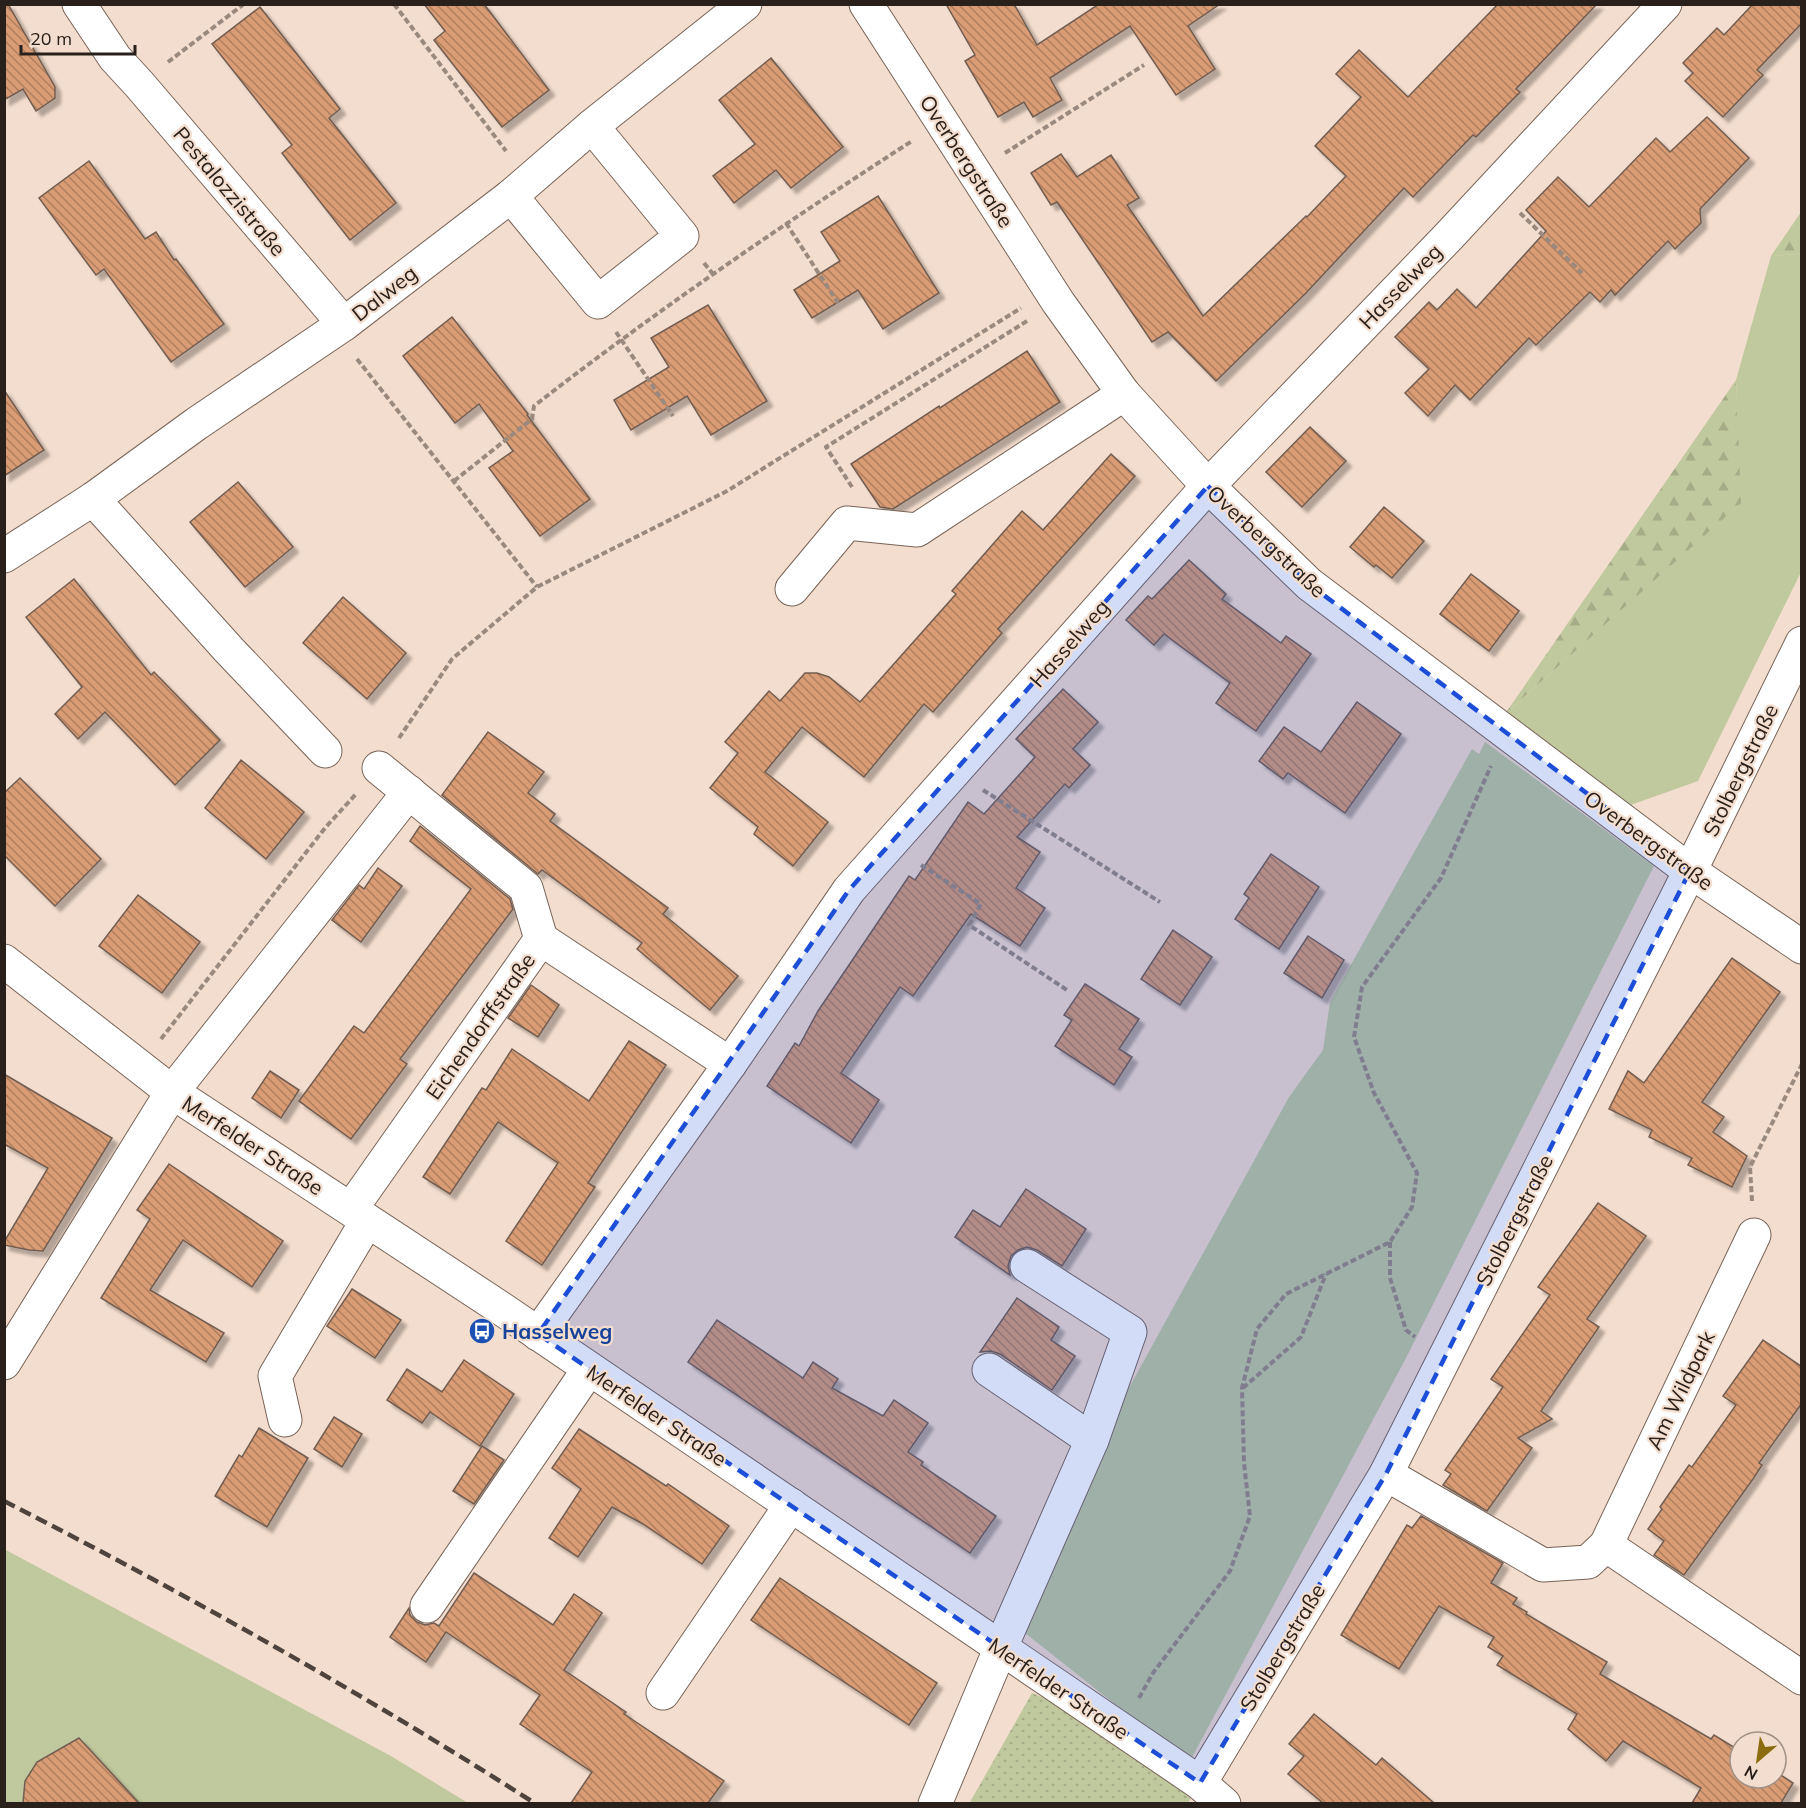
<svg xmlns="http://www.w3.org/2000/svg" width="1806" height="1808" font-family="Mulish,sans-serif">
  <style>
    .grass { fill: url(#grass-dots) }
    .forest { fill: url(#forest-firs) }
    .green { fill: #c0c89d }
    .building { fill: url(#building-back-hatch); stroke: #715d51; stroke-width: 1.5; filter: url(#shadow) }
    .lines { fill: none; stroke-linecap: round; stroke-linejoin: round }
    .minor-casing { stroke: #786458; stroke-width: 35 }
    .path { stroke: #99897e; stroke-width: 4; stroke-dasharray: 6 3; stroke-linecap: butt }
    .minor { stroke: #fff; stroke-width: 33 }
    .rail { stroke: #4f433d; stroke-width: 4.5; stroke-dasharray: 12 6; stroke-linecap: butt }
    .marked { fill: #1d4ed8; fill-opacity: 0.2; stroke: #1d4ed8; stroke-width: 4.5; stroke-dasharray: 12 8; stroke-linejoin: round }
    .labels { text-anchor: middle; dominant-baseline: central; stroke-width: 4.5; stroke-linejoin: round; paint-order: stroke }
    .street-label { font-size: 21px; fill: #29201b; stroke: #f3ddce }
    .transit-label { font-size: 21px; font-weight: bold; fill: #164399; stroke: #f3ddce; text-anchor: start }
  </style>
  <defs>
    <pattern id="grass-dots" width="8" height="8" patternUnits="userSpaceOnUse" patternTransform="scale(1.5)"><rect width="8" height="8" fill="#c0c89d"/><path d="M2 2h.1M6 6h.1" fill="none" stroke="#a5ac87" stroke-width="1.8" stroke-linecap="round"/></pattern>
    <pattern id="forest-firs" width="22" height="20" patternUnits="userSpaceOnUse" patternTransform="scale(1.5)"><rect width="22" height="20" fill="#c0c89d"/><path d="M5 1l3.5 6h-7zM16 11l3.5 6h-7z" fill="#a5ac87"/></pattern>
    <pattern id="building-back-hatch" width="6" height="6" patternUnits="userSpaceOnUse" patternTransform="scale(1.5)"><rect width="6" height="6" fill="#d99c74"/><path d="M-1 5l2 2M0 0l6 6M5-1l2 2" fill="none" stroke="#b07f5e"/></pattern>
    <filter id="shadow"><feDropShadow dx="5.5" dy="5.5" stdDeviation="1.5" flood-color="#0004"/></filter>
  </defs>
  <rect width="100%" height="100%" fill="#f3ddce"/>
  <path class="grass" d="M1032 1693 1122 1730 1200 1783 1188 1803 969 1804Z"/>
  <g class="forest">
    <path d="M1801 212V254L1771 256Z"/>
    <path d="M1736 380 1742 503 1505 714Z"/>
  </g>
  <g class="green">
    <path d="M1801 254V572L1698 781 1628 806 1505 714 1741 503 1736 380 1771 256Z"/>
    <path d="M1485 742 1654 866 1405 1360 1189 1763 1020 1629 1108 1426 1289 1097 1323 1050 1330 1002 1472 749 1479 754Z"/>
    <path d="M4 1549 391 1756 468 1803H5Z"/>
  </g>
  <g class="building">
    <path d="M4 4H8L55 87V98L36 111 23 89 4 100Z"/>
    <path d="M424 4H484L549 90 502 127 434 40 445 31Z"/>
    <path d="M946 4H1014L1037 45 1099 4H1220L1188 26 1215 69 1176 95 1130 26 1050 78 1062 100 1033 117 1024 102 998 117 965 61 975 55Z"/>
    <path d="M1498 4H1597L1516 89 1520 92 1476 137 1473 135 1413 197 1404 188 1306 293 1216 381 1168 332 1152 342 1057 202 1051 205 1031 173 1061 154 1077 177 1111 155 1139 198 1127 205 1203 316 1306 216 1307 217 1346 176 1315 146 1361 97 1336 74 1359 50 1408 97Z"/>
    <path d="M1753 4H1802V23L1757 70 1763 75 1723 117 1685 81 1693 73 1683 63 1717 28 1724 35Z"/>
    <path d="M260 7 340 109 329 118 396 203 350 240 282 153 292 145 212 44Z"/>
    <path d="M771 58 843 147 791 188 776 170 734 203 713 176 755 144 719 100Z"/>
    <path d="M1707 117 1749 158 1700 209 1701 223 1675 249 1668 241 1615 295 1611 290 1600 302 1590 292 1536 345 1529 338 1470 400 1455 385 1428 416 1405 393 1429 369 1395 337 1429 302 1437 310 1457 289 1476 308 1546 231 1526 210 1558 177 1589 207 1656 138 1670 152Z"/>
    <path d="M89 161 145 239 156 232 174 260 176 259 224 324 171 362 104 269 96 275 39 198Z"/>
    <path d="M878 196 939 293 883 329 858 290 812 318 794 290 840 261 821 232Z"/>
    <path d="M708 305 767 401 711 435 687 396 631 430 614 400 669 367 651 338Z"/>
    <path d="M452 317 528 414 527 415 590 499 540 536 489 468 513 451 479 404 455 423 403 356Z"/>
    <path d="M1027 351 1060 402 893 509 880 507 851 464 939 406 940 408Z"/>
    <path d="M4 390 44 450 4 476Z"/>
    <path d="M1310 427 1346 461 1302 507 1266 472Z"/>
    <path d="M1111 454 1135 476 998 629 1002 633 933 712 924 704 864 777 802 727 765 772 828 822 793 866 754 834 758 827 710 788 738 753 725 742 769 691 780 701 805 673H817L829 677 860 702 956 594 952 591 1022 511 1043 530Z"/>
    <path d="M238 482 293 547 245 587 190 522Z"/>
    <path d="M1384 507 1424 541 1392 578 1376 565 1374 567 1350 547Z"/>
    <path d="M1189 560 1226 594 1222 599 1281 643 1286 636 1311 654 1256 731 1216 703 1230 683 1164 634 1154 645 1126 620 1148 596 1152 599Z"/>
    <path d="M1471 574 1519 611 1489 651 1440 614Z"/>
    <path d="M74 579 151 675 154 672 220 740 175 785 105 712 78 739 55 714 82 687 26 617Z"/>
    <path d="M343 597 406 653 367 699 303 643Z"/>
    <path d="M1063 689 1098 722 1073 749 1090 765 1069 788 1065 784 1017 837 1040 852 1016 888 1045 908 1020 946 971 914 913 996 900 987 841 1073 879 1100 851 1143 767 1086 795 1043 799 1046 818 1011 909 876 915 880 968 802 984 814 1035 757 1016 739Z"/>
    <path d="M1357 702 1401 734 1345 813 1288 773 1283 779 1259 761 1284 727 1321 752Z"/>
    <path d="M488 732 544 772 528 793 555 814 550 821 668 908 663 914 738 976 710 1010 637 949 642 943 542 870 538 874 442 795Z"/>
    <path d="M241 760 304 812 266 859 205 808Z"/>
    <path d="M20 778 101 859 55 906 4 855V793Z"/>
    <path d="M420 826 510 899 513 909 400 1059 407 1064 351 1139 299 1101 354 1026 364 1033 471 889 410 841Z"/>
    <path d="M1271 854 1319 887 1279 949 1235 919 1249 898 1244 894Z"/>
    <path d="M378 868 402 886 361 942 332 920 359 885 364 889Z"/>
    <path d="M138 895 200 942 162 993 99 946Z"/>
    <path d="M1173 930 1212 957 1180 1005 1141 979Z"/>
    <path d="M1308 936 1344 960 1322 998 1284 973Z"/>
    <path d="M1732 958 1780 992 1702 1102 1724 1117 1713 1132 1747 1156 1732 1187 1688 1165 1692 1158 1649 1137 1652 1130 1609 1109 1628 1071 1644 1083Z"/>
    <path d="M1085 984 1139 1019 1119 1049 1132 1057 1114 1085 1055 1046 1072 1020 1064 1015Z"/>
    <path d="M531 985 559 1005 538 1037 508 1018Z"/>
    <path d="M629 1041 666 1065 588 1183 595 1187 542 1265 506 1241 558 1163 498 1122 450 1194 423 1177 482 1088 486 1090 512 1049 589 1101Z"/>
    <path d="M270 1071 299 1090 281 1118 252 1098Z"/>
    <path d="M4 1074 112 1138 43 1251 29 1250 4 1245V1242L48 1168 4 1144Z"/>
    <path d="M169 1164 283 1241 252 1287 183 1240 150 1290 224 1333 206 1362 101 1298 150 1219 137 1210Z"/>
    <path d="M1026 1189 1086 1229 1062 1266 1037 1250 1027 1247 1018 1250 1011 1256 1008 1266 1010 1275 955 1237 973 1210 1000 1227Z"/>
    <path d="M1598 1203 1646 1236 1587 1319 1599 1327 1541 1411 1552 1419 1518 1438 1532 1448 1487 1511 1443 1485 1451 1474 1445 1470 1503 1387 1491 1379 1550 1295 1538 1287Z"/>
    <path d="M352 1289 401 1320 375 1358 327 1326Z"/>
    <path d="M1017 1298 1059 1327 1051 1340 1075 1356 1052 1390 1000 1354 991 1351 980 1352Z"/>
    <path d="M717 1320 803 1378 813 1362 838 1379 832 1388 883 1416 894 1400 928 1423 908 1452 923 1462 921 1465 996 1516 970 1553 688 1362Z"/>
    <path d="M1763 1340 1802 1367V1403L1759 1463 1762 1465 1753 1479 1684 1575 1654 1555 1664 1541 1648 1529 1662 1509 1660 1507 1689 1465 1692 1467 1736 1405 1723 1396Z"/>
    <path d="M464 1360 514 1394 480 1446 430 1412 422 1423 387 1400 407 1369 442 1392Z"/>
    <path d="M334 1417 362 1434 342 1467 314 1449Z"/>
    <path d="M259 1428 308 1458 267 1527 215 1496 239 1455 242 1457Z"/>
    <path d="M579 1429 666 1486 668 1484 729 1526 702 1564 643 1524 612 1507 578 1557 549 1538 581 1489 552 1468Z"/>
    <path d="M482 1446 504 1460 474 1504 453 1491Z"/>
    <path d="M1421 1516 1503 1563 1491 1583 1517 1598 1513 1604 1527 1612 1526 1614 1607 1662 1600 1674 1711 1739 1714 1735 1740 1751V1778H1776V1772L1793 1783 1781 1803H1692L1701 1788 1623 1741 1606 1761 1568 1729 1577 1714 1497 1665 1503 1656 1488 1647 1494 1637 1439 1606 1399 1669 1341 1635 1407 1525 1412 1528Z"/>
    <path d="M474 1573 553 1625 574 1594 602 1613 564 1670 626 1712 624 1714 724 1781 708 1803H571L592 1772 520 1724 540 1695 446 1632 426 1662 390 1637 409 1608 410 1615 417 1622 425 1625 434 1623 439 1626Z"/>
    <path d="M780 1578 937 1683 909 1725 751 1620Z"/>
    <path d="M1314 1714 1376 1765 1382 1758 1434 1803H1323L1288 1774 1304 1756 1289 1744Z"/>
    <path d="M79 1738 139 1803H23L25 1781 37 1762Z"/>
  </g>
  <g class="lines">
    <defs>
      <g id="minor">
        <path d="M79 4 115 58 139 84 344 324"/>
        <path d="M866 4 1058 302 1124 394 1208 486 1309 584 1690 871 1802 947"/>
        <path d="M511 196 598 302 682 236 592 126"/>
        <path d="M93 499 229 650 325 751"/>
        <path d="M4 556 93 499 196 424 344 324 511 196 592 126 745 4"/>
        <path d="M792 589 847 523 917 530 1124 394"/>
        <path d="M379 768 526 888 541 939"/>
        <path d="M4 961 172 1092 499 1307 1200 1783 1224 1804"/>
        <path d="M351 1209 541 939 730 1064"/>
        <path d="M1027 1266 1130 1332 1092 1440"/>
        <path d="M538 1334 730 1064 849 890 1208 486 1449 236 1665 4"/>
        <path d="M4 1363 172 1092 409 792"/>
        <path d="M285 1420 275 1376 367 1221"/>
        <path d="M1386 1474 1543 1565 1588 1562 1606 1545 1802 1678"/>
        <path d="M1606 1545 1754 1235"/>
        <path d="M427 1606 589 1369"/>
        <path d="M663 1693 791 1505"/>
        <path d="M1200 1783 1386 1474 1690 871 1802 643"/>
        <path d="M935 1804 1001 1647 1092 1440 989 1370"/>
      </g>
    </defs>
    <use href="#minor" class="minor-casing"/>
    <g class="path">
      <path d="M394 4 506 151"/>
      <path d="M168 62 244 4"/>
      <path d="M1005 153 1144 65"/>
      <path d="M1520 213 1582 273"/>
      <path d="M786 223 838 303"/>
      <path d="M704 263 713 274"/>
      <path d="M616 332 673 416"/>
      <path d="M357 359 537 587"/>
      <path d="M454 481 532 419 534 406C656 311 782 225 912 141"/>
      <path d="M852 487 826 447 1027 321"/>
      <path d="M399 738 452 659 537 587 727 491 1021 308"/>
      <path d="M983 790 1160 902"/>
      <path d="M921 865 981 904 969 925 1067 990"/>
      <path d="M161 1039 325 828 356 794"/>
      <path d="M1752 1201 1750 1167 1802 1064"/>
      <path d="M1390 1242V1278L1406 1330 1415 1337"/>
      <path d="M1243 1388 1301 1337 1326 1274"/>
      <path d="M1139 1698 1153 1673 1230 1571 1250 1516 1244 1463 1242 1388 1257 1329 1286 1294 1390 1242 1412 1207 1417 1173 1374 1093 1354 1037 1362 987 1441 878 1491 766"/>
    </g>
    <use href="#minor" class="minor"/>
    <path class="rail" d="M4 1501C186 1594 364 1694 536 1804"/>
  </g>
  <path class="marked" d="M1208 486 1309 584 1690 871 1386 1474 1200 1783 538 1334 849 890Z"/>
  <defs>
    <symbol id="bus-disc" viewBox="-11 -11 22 22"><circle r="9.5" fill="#1a4fb4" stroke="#f3ddce"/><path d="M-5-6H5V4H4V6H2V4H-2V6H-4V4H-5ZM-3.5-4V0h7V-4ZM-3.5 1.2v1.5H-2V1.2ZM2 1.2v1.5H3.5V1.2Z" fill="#fff"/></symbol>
  </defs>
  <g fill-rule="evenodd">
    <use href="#bus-disc" x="467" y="1316" width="30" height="30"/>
  </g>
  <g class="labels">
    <g class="street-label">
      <text transform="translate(967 161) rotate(57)">Overbergstraße</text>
      <text transform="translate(230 191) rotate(50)">Pestalozzistraße</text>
      <text transform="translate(1400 286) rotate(-46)">Hasselweg</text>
      <text transform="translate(384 293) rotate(-38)">Dalweg</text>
      <text transform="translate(1267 541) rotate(43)">Overbergstraße</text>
      <text transform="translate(1069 643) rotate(-49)">Hasselweg</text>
      <text transform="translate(1740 770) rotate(-64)">Stolbergstraße</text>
      <text transform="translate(1649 840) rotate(36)">Overbergstraße</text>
      <text transform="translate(480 1026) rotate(-55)">Eichendorffstraße</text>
      <text transform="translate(253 1145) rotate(33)">Merfelder Straße</text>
      <text transform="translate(1514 1220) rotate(-63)">Stolbergstraße</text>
      <text transform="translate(1680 1390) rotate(-64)">Am Wildpark</text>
      <text transform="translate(657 1415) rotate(34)">Merfelder Straße</text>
      <text transform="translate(1282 1647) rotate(-59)">Stolbergstraße</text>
      <text transform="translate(1059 1688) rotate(34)">Merfelder Straße</text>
    </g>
    <g class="transit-label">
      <text x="502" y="1331">Hasselweg</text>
    </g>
  </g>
  <rect width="1806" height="1808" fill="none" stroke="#29201b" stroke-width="12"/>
  <g transform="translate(1758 1760) rotate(209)"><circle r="28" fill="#f3ddce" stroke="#a29186" stroke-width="1.5"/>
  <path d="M0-4.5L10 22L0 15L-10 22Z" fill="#8b6c0e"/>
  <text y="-9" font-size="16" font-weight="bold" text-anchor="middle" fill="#29201b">N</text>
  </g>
  <path d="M21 45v9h114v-9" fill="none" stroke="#29201b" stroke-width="3"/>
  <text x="30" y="45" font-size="18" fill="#29201b" stroke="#f3ddce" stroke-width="4.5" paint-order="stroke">20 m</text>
</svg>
